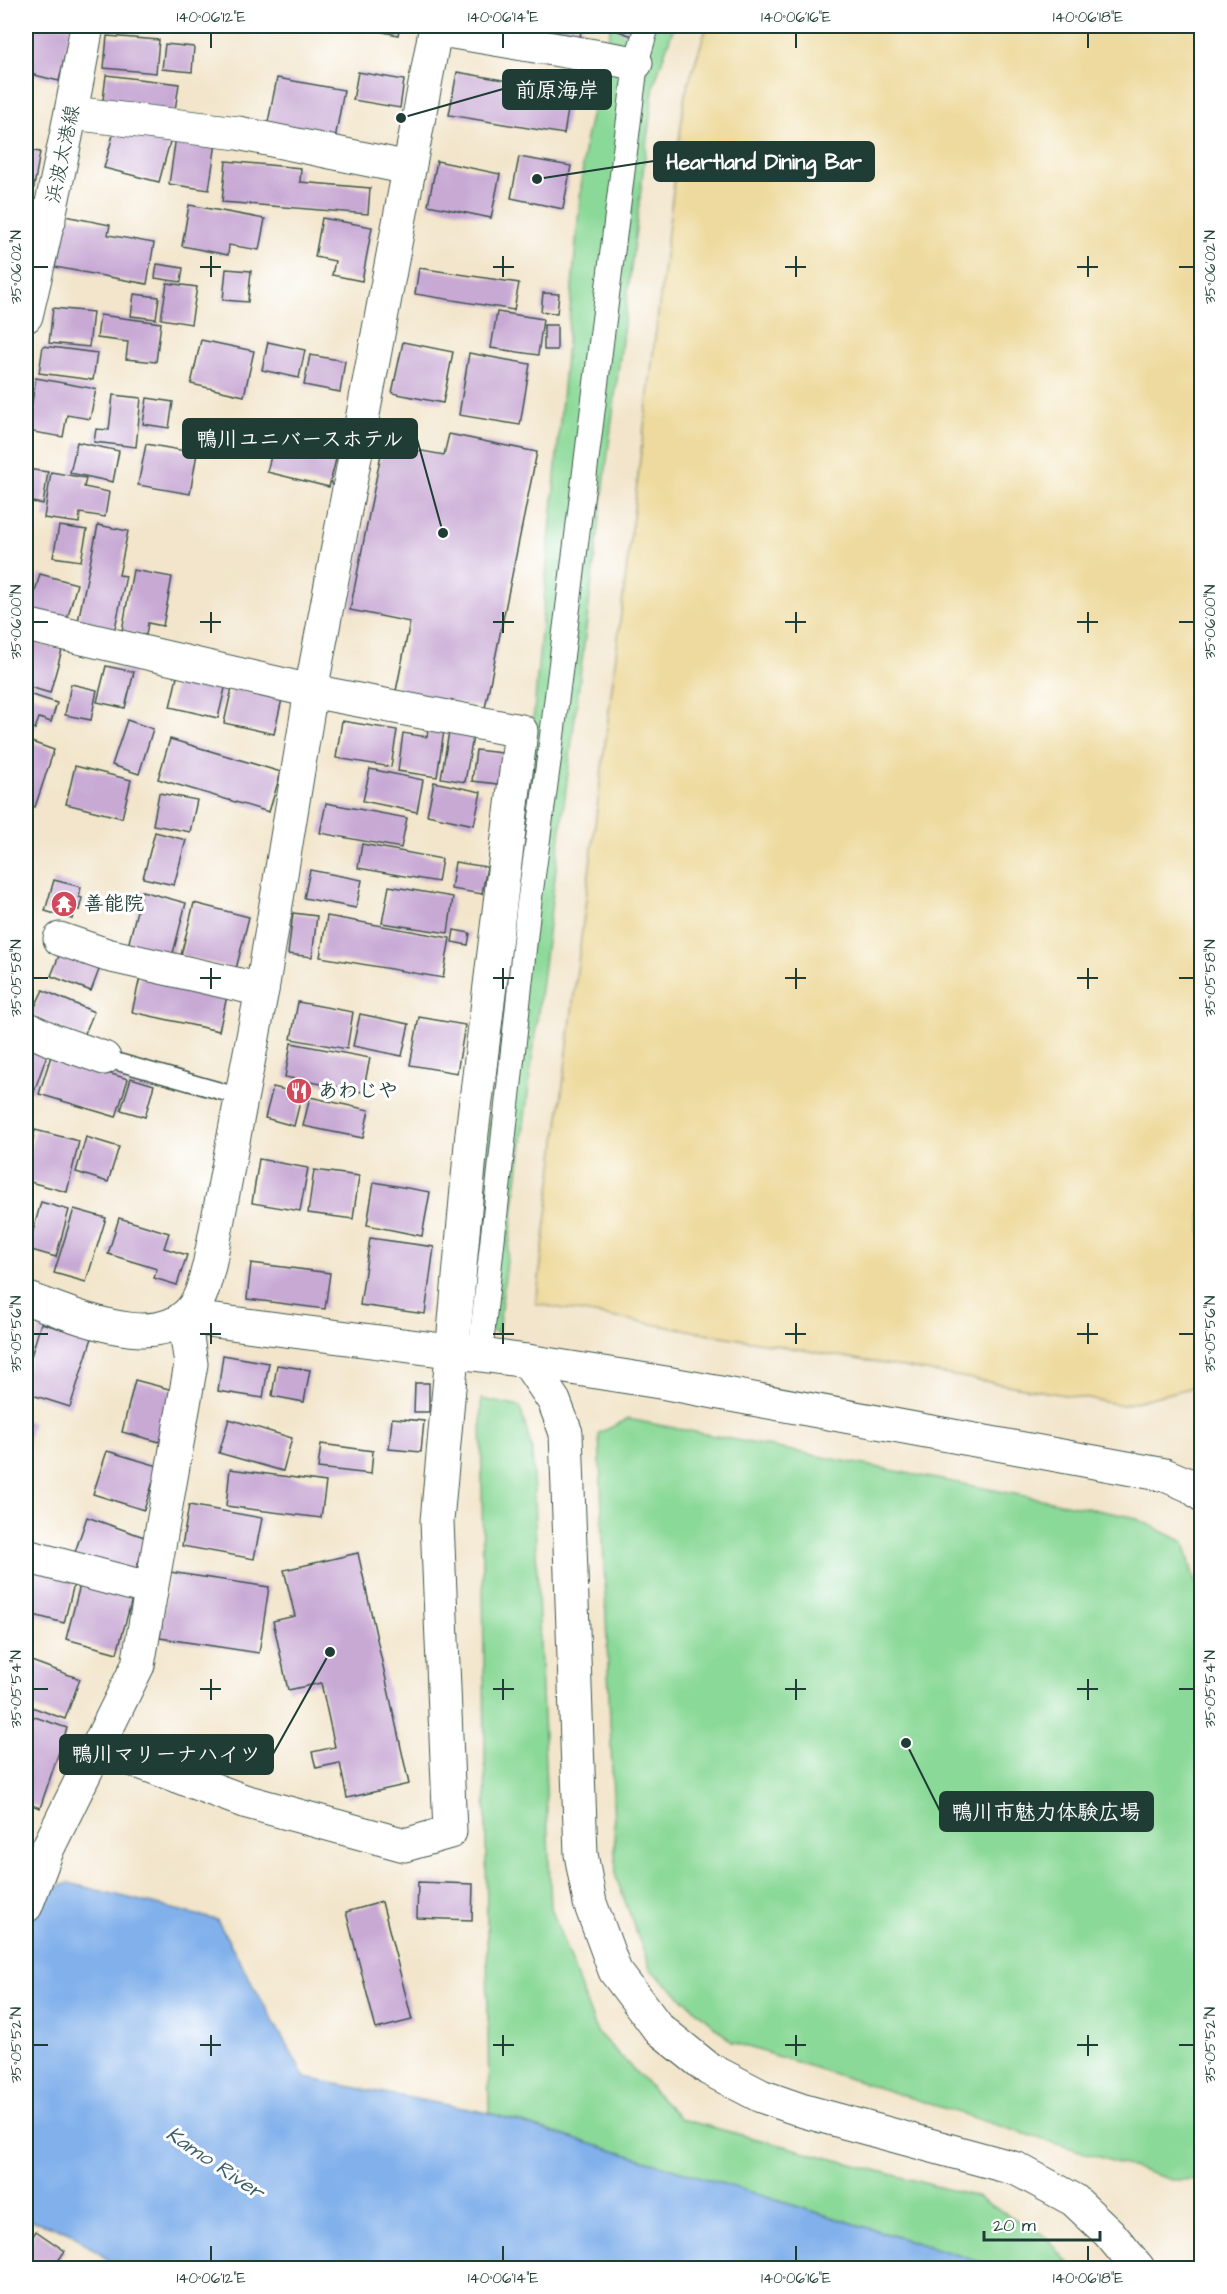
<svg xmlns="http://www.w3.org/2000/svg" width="1227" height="2294" font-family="'Architects Daughter','Klee One',sans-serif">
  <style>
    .green { fill: #8bd998; stroke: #558b66; stroke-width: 1.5 }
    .sand { fill: #eeda9e; stroke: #868c69; stroke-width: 1.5 }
    .water { fill: #81b0eb; stroke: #507690; stroke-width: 1.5 }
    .building { fill: #c8a9d4 }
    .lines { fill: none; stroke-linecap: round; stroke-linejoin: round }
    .service-casing { stroke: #3f564b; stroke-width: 19 }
    .pedestrian-casing { stroke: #3f564b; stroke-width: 26 }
    .minor-casing { stroke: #3f564b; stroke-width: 35 }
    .secondary-casing { stroke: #3f564b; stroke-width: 35 }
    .service { stroke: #fff; stroke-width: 16 }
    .pedestrian { stroke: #fff; stroke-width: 24 }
    .minor { stroke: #fff; stroke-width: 33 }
    .secondary { stroke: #fff; stroke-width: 33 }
    .ticks { fill: none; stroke: #1f3d34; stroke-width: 2 }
    .labels { text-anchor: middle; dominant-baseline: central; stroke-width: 6; stroke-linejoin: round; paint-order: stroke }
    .street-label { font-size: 20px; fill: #1f3d34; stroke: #fff }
    .poi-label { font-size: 20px; font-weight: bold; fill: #1f3d34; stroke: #fff; text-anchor: start }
    .water-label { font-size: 21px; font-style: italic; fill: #3c606b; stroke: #fff }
    .leader { fill: none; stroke: #1f3d34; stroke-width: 2 }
    .callout-dot { fill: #1f3d34; stroke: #fff; stroke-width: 2 }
    .callout { fill: #1f3d34; stroke: #1f3d34; stroke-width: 2 }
    .callout-label { font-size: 21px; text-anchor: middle; font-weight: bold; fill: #fff }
    .neatline { fill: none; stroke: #1f3d34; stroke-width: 2 }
    .ticks-label { font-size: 15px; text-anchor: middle; fill: #1f3d34 }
  </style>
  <rect width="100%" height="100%" fill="#fff"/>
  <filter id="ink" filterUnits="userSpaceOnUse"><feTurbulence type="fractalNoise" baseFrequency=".0167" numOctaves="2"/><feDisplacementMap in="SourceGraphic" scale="12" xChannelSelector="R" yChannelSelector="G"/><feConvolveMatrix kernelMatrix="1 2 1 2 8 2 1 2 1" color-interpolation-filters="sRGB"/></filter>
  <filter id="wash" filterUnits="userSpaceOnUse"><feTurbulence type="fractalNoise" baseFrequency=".008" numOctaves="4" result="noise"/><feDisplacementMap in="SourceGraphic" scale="24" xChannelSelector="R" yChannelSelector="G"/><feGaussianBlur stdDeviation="1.35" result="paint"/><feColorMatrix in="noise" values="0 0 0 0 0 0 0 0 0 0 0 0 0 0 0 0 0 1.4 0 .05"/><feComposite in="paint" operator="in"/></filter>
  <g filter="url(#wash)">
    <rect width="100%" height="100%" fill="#f2e5cb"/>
    <g class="green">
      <path d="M611 26H674L654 84 498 1333 467 1320 532 733 585 143Z"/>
      <path d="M481 1399 520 1407 532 1450 551 1908 597 2032 681 2119 977 2197 1045 2236 1073 2268H1000L489 2113Z"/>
      <path d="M628 1419 1133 1517 1184 1542 1202 1608 1201 2179 1172 2180 732 2042 650 1969 616 1877 599 1433Z"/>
    </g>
    <path class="sand" d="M707 26H1201V1385L1123 1405 536 1304 685 94Z"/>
    <path class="water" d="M69 1883 217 1920 305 2078 489 2113 1000 2268H120L67 2231 26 2219V1898Z"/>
    <g id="blocks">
      <g class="building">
        <path d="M26 26H71L59 81 26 73Z"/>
        <path d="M355 26H400L398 35Z"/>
        <path d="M538 26H582L580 37 537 29Z"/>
        <path d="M619 26H639L635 37 618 31Z"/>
        <path d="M107 36 159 40 156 73 104 68Z"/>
        <path d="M165 44 194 47 192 72 162 69Z"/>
        <path d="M358 72 404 80 400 108 353 100Z"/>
        <path d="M457 72 571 92 564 134 449 115Z"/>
        <path d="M106 75 179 84 174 117 102 108Z"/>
        <path d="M277 78 344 90 333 150 265 137Z"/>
        <path d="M116 124 171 138 159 182 104 168Z"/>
        <path d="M177 130 217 136 209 190 169 184Z"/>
        <path d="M26 150 40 152 31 204 26 203Z"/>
        <path d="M519 157 571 166 563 209 511 198Z"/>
        <path d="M226 161 301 168 300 182 370 188 368 214 222 202Z"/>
        <path d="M437 161 500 174 491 218 428 205Z"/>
        <path d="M189 205 265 219 259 250 229 245 228 255 182 246Z"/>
        <path d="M65 216 110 225 108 235 154 243 147 284 55 267Z"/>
        <path d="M322 218 372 227 362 281 332 275 335 261 315 257Z"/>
        <path d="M157 264 183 268 181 282 155 278Z"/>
        <path d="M419 268 519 283 514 310 415 294Z"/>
        <path d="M226 269 251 271 248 302 223 300Z"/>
        <path d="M167 283 197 287 191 324 161 319Z"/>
        <path d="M543 293 559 294 557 313 541 312Z"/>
        <path d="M134 294 159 297 156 319 131 316Z"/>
        <path d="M53 308 93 312 89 347 49 343Z"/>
        <path d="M497 312 543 319 538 355 491 348Z"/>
        <path d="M100 315 161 323 156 362 126 359 128 342 97 338Z"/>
        <rect x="544" y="325" width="13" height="25"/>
        <path d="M201 340 254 351 244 396 191 384Z"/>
        <path d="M268 342 305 350 299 378 262 370Z"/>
        <path d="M403 342 453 352 443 403 392 393Z"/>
        <path d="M43 346 97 353 93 380 39 373Z"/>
        <path d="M469 353 530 364 520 425 459 415Z"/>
        <path d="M310 355 345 361 340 392 304 385Z"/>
        <path d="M36 378 96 389 90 419 67 415 63 437 27 431Z"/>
        <path d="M113 395 141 398 136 447 94 442 96 429 109 430Z"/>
        <path d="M147 398 173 402 169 428 143 424Z"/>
        <path d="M449 434 537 452 485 708 396 691 410 622 350 610 383 444 444 455Z"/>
        <path d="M276 436 338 451 329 487 267 472Z"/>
        <path d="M77 442 119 451 113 482 70 473Z"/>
        <path d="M146 444 197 453 190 494 138 485Z"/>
        <path d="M26 469 48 472 43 504 26 501Z"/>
        <path d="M51 472 86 478 84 487 109 492 105 517 80 513 79 523 44 518Z"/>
        <path d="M98 525 128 531 119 575 126 576 114 633 77 626Z"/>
        <path d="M59 526 87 530 81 561 53 557Z"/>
        <path d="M133 570 172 577 163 626 148 623 146 635 122 631Z"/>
        <path d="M40 574 77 584 66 623 29 613Z"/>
        <path d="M29 641 62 650 50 693 26 686V653Z"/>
        <path d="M106 666 134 672 125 708 97 702Z"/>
        <path d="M178 673 226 684 218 718 170 707Z"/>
        <path d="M71 684 97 690 91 720 65 715Z"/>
        <path d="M232 688 282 699 274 734 224 723Z"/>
        <path d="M26 693 57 703 51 722 39 718 35 729 26 726Z"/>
        <path d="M127 720 153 729 139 774 112 765Z"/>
        <path d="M342 721 397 730 391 767 336 758Z"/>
        <path d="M429 722 445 724 437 777 398 771 403 733 427 737Z"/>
        <path d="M450 726 474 731 465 782 441 778Z"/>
        <path d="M170 739 281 772 269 812 158 779Z"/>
        <path d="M26 740 54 750 35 807 26 804Z"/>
        <path d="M476 750 502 753 498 784 472 781Z"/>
        <path d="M75 766 131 780 122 818 66 804Z"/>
        <path d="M370 769 423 780 417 812 363 801Z"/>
        <path d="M434 782 481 792 474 825 427 815Z"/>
        <path d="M159 793 197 800 190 832 153 825Z"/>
        <path d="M326 803 407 818 401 848 320 833Z"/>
        <path d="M155 832 186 840 174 885 143 878Z"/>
        <path d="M362 844 442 859 438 882 358 868Z"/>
        <path d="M455 862 487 867 482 894 451 889Z"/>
        <path d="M310 870 362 880 356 908 304 898Z"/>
        <path d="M54 880 81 887 79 897 82 898 79 910 75 909 72 919 45 911Z"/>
        <path d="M389 886 453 897 448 933 382 923Z"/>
        <path d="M142 891 186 903 172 957 128 946Z"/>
        <path d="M194 903 249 917 236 969 181 955Z"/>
        <path d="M293 913 317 916 312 957 288 954Z"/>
        <path d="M327 916 450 938 443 978 320 957Z"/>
        <path d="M454 930 470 933 468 945 452 942Z"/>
        <path d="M62 948 102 962 91 991 51 976Z"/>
        <path d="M141 973 228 992 219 1031 132 1012Z"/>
        <path d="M43 990 94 1012 83 1038 31 1015Z"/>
        <path d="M298 1002 353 1012 347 1049 291 1039Z"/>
        <path d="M360 1014 409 1024 402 1056 353 1046Z"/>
        <path d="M419 1017 465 1025 457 1073 410 1065Z"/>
        <path d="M291 1043 370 1058 363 1092 285 1077Z"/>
        <path d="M26 1045 48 1052 34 1092 26 1089Z"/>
        <path d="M51 1056 128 1079 116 1117 39 1094Z"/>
        <path d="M131 1078 154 1085 145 1117 121 1110Z"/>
        <path d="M273 1087 302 1094 294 1126 265 1118Z"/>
        <path d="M310 1097 369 1110 363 1138 303 1126Z"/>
        <path d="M35 1130 79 1141 67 1192 26 1181V1168Z"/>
        <path d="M86 1137 119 1147 108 1182 76 1172Z"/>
        <path d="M259 1159 308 1168 300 1211 252 1203Z"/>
        <path d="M314 1170 359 1176 353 1219 308 1213Z"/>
        <path d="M374 1182 430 1192 422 1236 367 1225Z"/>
        <path d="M41 1202 69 1210 56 1257 28 1249Z"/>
        <path d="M74 1209 106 1218 86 1282 54 1273Z"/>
        <path d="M119 1218 169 1233 164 1248 187 1255 177 1285 154 1278 157 1269 108 1254Z"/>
        <path d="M370 1238 434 1247 425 1314 360 1305Z"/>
        <path d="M251 1263 330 1273 325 1309 247 1299Z"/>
        <path d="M41 1323 92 1338 70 1407 26 1393V1373Z"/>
        <path d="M223 1355 269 1363 263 1398 218 1391Z"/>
        <path d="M277 1365 310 1370 304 1402 272 1396Z"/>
        <path d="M135 1380 173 1390 160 1442 122 1432Z"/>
        <path d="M415 1383H429V1412H414Z"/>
        <path d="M392 1418 424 1421 421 1452 389 1449Z"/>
        <path d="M229 1419 292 1438 283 1471 219 1453Z"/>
        <path d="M26 1420 33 1423 26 1447Z"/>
        <path d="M321 1444 373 1451 371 1474 318 1468Z"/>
        <path d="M107 1451 158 1466 144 1510 93 1494Z"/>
        <path d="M230 1469 326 1482 321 1518 226 1506Z"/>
        <path d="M189 1505 262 1518 254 1559 182 1546Z"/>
        <path d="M87 1517 147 1538 134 1575 74 1555Z"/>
        <path d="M358 1553 409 1784 347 1798 340 1763 316 1768 312 1752 335 1747 321 1683 288 1690 273 1621 295 1616 284 1570Z"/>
        <path d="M26 1567 75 1580 64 1623 26 1613Z"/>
        <path d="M170 1572 269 1587 259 1653 160 1638Z"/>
        <path d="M80 1585 132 1599 117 1653 66 1639Z"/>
        <path d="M26 1659 80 1679 65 1719 26 1705Z"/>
        <path d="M26 1714 67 1728 40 1808 26 1803Z"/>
        <path d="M418 1882 473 1884 472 1920 417 1918Z"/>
        <path d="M382 1902 412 2020 376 2029 346 1912Z"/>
        <path d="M36 2231 65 2251 53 2268H26V2247Z"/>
      </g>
    </g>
  </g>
  <g filter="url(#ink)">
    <use href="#blocks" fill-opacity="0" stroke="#3f564b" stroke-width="1.5"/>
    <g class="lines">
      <defs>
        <path id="service" d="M104 1058 241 1097"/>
        <path id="pedestrian" d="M480 1355 528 912 551 744 636 63 647 26"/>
        <g id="minor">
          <path d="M435 29 636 63"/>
          <path d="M72 113 238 133 409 168"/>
          <path d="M26 216 49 221"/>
          <path d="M26 625 311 691 521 731 472 1133 437 1521 450 1832 405 1845 244 1801 99 1747"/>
          <path d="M60 939 107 955 262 990"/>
          <path d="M26 1028 52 1040 104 1058"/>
          <path d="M527 1361 554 1401 566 1433 581 1854 590 1903 615 1971 658 2028 709 2069 761 2096 804 2111 1017 2169 1074 2200 1109 2233 1138 2268"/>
          <path d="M26 1556 151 1589"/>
          <path d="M26 1906 48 1848 138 1665 191 1364 184 1317 527 1361 666 1383 1165 1475 1191 1486 1202 1495"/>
        </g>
        <g id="secondary">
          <path d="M26 316C49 220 70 123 87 26"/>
          <path d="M26 1298C72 1314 169 1361 199 1298 204 1288 206 1276 209 1266L262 990 311 691 436 26"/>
        </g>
      </defs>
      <use href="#service" class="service-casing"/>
      <use href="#pedestrian" class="pedestrian-casing"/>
      <use href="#minor" class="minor-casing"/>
      <use href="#secondary" class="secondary-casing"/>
      <use href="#service" class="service"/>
      <use href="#pedestrian" class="pedestrian"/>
      <use href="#minor" class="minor"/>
      <use href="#secondary" class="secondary"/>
    </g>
  </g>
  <path class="ticks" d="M211 33V48M503 33V48M796 33V48M1088 33V48M211 256V277M503 256V277M796 256V277M1088 256V277M33 267H48M200 267H221M493 267H514M785 267H806M1077 267H1098M1179 267H1194M211 612V633M503 612V633M796 612V633M1088 612V633M33 622H48M200 622H221M493 622H514M785 622H806M1077 622H1098M1179 622H1194M211 968V989M503 968V989M796 968V989M1088 968V989M33 978H48M200 978H221M493 978H514M785 978H806M1077 978H1098M1179 978H1194M211 1323V1344M503 1323V1344M796 1323V1344M1088 1323V1344M33 1334H48M200 1334H221M493 1334H514M785 1334H806M1077 1334H1098M1179 1334H1194M211 1679V1700M503 1679V1700M796 1679V1700M1088 1679V1700M33 1689H48M200 1689H221M493 1689H514M785 1689H806M1077 1689H1098M1179 1689H1194M211 2035V2056M503 2035V2056M796 2035V2056M1088 2035V2056M33 2045H48M200 2045H221M493 2045H514M785 2045H806M1077 2045H1098M1179 2045H1194M211 2246V2261M503 2246V2261M796 2246V2261M1088 2246V2261"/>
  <defs>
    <symbol id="temple-disc" viewBox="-11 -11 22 22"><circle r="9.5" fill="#d1495b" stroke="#fff"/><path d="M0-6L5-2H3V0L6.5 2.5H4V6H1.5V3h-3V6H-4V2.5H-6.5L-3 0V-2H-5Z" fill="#fff"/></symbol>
    <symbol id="restaurant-disc" viewBox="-11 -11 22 22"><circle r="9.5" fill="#d1495b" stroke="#fff"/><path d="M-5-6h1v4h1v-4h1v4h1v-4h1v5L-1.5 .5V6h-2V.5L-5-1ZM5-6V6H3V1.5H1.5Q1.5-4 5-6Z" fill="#fff"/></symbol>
  </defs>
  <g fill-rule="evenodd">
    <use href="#temple-disc" x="49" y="889" width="30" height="30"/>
    <use href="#restaurant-disc" x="284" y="1076" width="30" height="30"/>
  </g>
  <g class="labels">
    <g class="street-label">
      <text transform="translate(63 154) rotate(-78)">浜波太港線</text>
    </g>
    <g class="poi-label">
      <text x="84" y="904">善能院</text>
      <text x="318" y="1091">あわじや</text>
    </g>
    <g class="water-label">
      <text transform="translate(215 2163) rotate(34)">Kamo River</text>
    </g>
  </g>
  <path class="leader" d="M401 118L503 89M537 179L654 161M443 533L417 439M330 1652L273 1754M906 1743L940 1811"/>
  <g class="callout-dot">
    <circle cx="401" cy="118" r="6"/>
    <circle cx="537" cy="179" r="6"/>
    <circle cx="443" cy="533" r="6"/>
    <circle cx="330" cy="1652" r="6"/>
    <circle cx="906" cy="1743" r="6"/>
  </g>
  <g class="callout">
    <rect x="503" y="70" width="108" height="39" rx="6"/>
    <rect x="654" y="142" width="220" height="39" rx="6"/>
    <rect x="183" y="419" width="234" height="39" rx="6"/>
    <rect x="60" y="1735" width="213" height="39" rx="6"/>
    <rect x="940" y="1792" width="213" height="39" rx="6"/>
  </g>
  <g class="callout-label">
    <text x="557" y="97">前原海岸</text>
    <text x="764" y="169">Heartland Dining Bar</text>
    <text x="300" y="446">鴨川ユニバースホテル</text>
    <text x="166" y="1761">鴨川マリーナハイツ</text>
    <text x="1046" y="1819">鴨川市魅力体験広場</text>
  </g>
  <rect width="1227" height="2294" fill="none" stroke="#fff" stroke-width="66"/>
  <path d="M984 2231v9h116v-9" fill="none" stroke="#1f3d34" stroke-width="3"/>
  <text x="993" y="2231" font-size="18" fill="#1f3d34" stroke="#ffffff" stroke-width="4.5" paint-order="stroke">20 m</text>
  <rect x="33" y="33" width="1161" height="2228" class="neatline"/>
  <g class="ticks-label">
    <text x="211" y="22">140°06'12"E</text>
    <text x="503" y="22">140°06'14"E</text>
    <text x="796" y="22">140°06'16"E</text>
    <text x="1088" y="22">140°06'18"E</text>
    <text transform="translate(16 267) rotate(-90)" y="5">35°06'02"N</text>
    <text transform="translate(1210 267) rotate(-90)" y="5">35°06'02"N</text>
    <text transform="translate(16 622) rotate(-90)" y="5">35°06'00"N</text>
    <text transform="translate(1210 622) rotate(-90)" y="5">35°06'00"N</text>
    <text transform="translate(16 978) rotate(-90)" y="5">35°05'58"N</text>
    <text transform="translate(1210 978) rotate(-90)" y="5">35°05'58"N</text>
    <text transform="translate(16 1334) rotate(-90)" y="5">35°05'56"N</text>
    <text transform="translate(1210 1334) rotate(-90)" y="5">35°05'56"N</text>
    <text transform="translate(16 1689) rotate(-90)" y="5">35°05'54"N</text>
    <text transform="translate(1210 1689) rotate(-90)" y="5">35°05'54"N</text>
    <text transform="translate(16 2045) rotate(-90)" y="5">35°05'52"N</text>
    <text transform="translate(1210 2045) rotate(-90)" y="5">35°05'52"N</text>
    <text x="211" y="2283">140°06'12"E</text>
    <text x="503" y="2283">140°06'14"E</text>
    <text x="796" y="2283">140°06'16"E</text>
    <text x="1088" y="2283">140°06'18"E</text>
  </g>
</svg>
